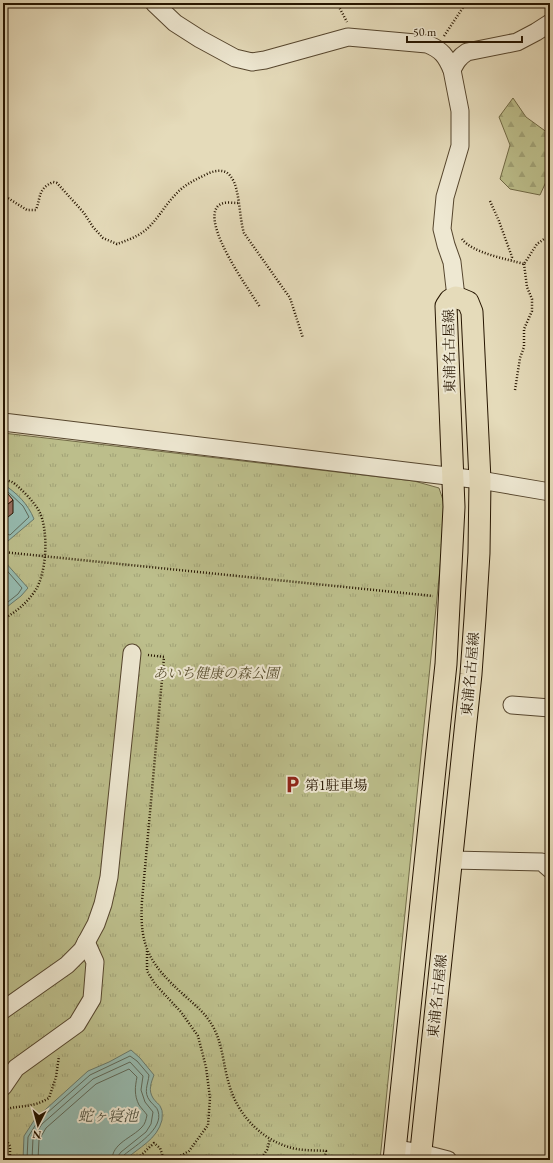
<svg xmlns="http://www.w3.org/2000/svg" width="553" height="1163" font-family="'EB Garamond','Noto Serif JP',serif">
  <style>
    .forest { fill: url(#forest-firs); stroke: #716a46 }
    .park { fill: url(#park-tufts); stroke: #716a46 }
    .water { fill: #96bbb0; stroke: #69796a }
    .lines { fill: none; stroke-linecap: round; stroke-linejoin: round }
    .shore { stroke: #5e6858; stroke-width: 1 }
    .minor-casing { stroke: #56462e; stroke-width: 19 }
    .major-casing { stroke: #261500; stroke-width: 23 }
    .path { stroke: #261500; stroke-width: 2.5; stroke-dasharray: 1 2; stroke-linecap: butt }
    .minor { stroke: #eee8d2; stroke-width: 17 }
    .major { stroke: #e5dbba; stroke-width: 21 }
    .shaded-wall { fill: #966c5c; stroke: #261500 }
    .building { fill: #d69b83; stroke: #261500 }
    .labels { text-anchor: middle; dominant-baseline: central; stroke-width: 4; stroke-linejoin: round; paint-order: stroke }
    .street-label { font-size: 14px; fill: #261500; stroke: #eee8d2 }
    .park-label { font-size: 14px; font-style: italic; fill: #5a5031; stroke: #eee8d2 }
    .poi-label { font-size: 14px; fill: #261500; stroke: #eee8d2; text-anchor: start }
    .water-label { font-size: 15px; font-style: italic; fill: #4d4f3e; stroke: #eee8d2 }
  </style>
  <defs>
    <pattern id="forest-firs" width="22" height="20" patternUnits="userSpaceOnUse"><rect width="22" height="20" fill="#bcbe8b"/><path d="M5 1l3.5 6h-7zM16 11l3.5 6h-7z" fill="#a1a276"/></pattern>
    <pattern id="park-tufts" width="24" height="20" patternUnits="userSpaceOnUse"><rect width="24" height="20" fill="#bcbe8b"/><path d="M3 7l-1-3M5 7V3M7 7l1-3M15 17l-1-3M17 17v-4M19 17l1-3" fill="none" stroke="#a1a276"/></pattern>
  </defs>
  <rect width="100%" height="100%" fill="#e5dbba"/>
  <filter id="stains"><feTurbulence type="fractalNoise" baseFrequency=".005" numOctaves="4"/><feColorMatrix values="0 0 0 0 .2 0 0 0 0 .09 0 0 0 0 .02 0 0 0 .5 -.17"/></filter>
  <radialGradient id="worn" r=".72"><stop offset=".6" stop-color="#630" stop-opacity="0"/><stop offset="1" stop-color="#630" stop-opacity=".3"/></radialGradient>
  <path class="forest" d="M513 98 526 117 548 133 550 141V173L540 195 510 189 500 179 510 145 499 117Z"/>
  <path class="park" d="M3 433 414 481 439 488 446 509 380 1160H3Z"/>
  <g class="water">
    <path d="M3 484C17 493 28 504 34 519L8 541 3 535Z"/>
    <path d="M5 562 28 588 21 596 3 610V564Z"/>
    <path d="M131 1050 140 1058 154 1075C151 1083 148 1090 153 1098 155 1102 160 1104 161 1108 163 1111 162 1116 162 1120 157 1140 139 1147 125 1160H23L24 1136 35 1119 88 1071 109 1062Z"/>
  </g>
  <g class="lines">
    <g class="shore">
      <path d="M3 533 10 535 29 517 23 506 7 491"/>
      <path d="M3 566 22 588 18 594 3 606"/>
      <path d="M27 1160 28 1137 38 1121 90 1075 130 1056 137 1061 149 1075C148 1085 143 1092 150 1101 153 1105 157 1107 158 1111 164 1129 136 1145 124 1155L123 1160"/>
      <path d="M32 1160 33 1138 42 1124 93 1079 130 1062 143 1076 141 1090 145 1102 153 1112 151 1124 146 1132 121 1152 118 1156V1160"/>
      <path d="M38 1160 39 1140 46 1128 96 1084 129 1069 137 1077C135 1087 134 1095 139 1105 142 1109 145 1112 147 1115 146 1120 145 1124 142 1127 132 1138 112 1143 112 1160"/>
    </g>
    <defs>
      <g id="minor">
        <path d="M154 3 175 23 200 39 235 58 252 62 265 60 348 37 427 44C442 50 446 56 452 70 456 62 459 57 467 52L517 42 536 32 550 23"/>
        <path d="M452 70 460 111V146L445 197 442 229 446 245 452 262 456 297"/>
        <path d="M3 422 480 480 550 492"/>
        <path d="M512 705 550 708"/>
        <path d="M451 860 542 862 550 869"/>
        <path d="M3 1010 67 965 82 950 96 924 103 904 109 877 132 653"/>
        <path d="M3 1087 16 1068 77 1024 92 999 95 962 86 942"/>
        <path d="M395 1149 421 1153 448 1160"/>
      </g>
      <path id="major" d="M394 1160 446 664 454 507 446 306 450 300 456 297 468 302 472 312 480 480 479 553 475 618 471 674 420 1160"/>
    </defs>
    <use href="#minor" class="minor-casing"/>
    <use href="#major" class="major-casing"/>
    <g class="path">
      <path d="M337 3 347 22"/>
      <path d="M444 36 466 3"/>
      <path d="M549 106H550"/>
      <path d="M3 195 27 210H36C41 196 38 189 53 182L57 183 84 213 93 227 103 238 117 244C128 240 140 236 149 227 159 217 166 204 176 194 185 184 197 179 209 173 217 170 226 169 231 177 240 188 239 218 244 233L290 298 303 338"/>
      <path d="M490 201 499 221 512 257 511 260"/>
      <path d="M238 203C232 203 223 201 218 206 201 224 250 291 260 307"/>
      <path d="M462 239C472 253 507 259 524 264L537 244 544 239"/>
      <path d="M515 390 520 358 524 347V329L532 311V299L527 287 524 264"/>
      <path d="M3 479C6 480 9 481 12 482 19 486 35 503 39 511 49 530 47 573 35 591 26 604 16 612 3 619"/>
      <path d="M3 552 433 596"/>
      <path d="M148 655 164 657 142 901C139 949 151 965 185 996 195 1005 206 1014 212 1025 223 1043 223 1065 229 1084 237 1114 261 1140 292 1148 303 1151 315 1150 326 1151L324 1160"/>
      <path d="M147 951V971L155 984 181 1012 198 1036 206 1067 210 1098 208 1125 189 1151 173 1160"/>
      <path d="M3 1113 6 1109C23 1105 32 1108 49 1098L56 1077 59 1056"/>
      <path d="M3 1135 10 1146V1160"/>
      <path d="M136 1160 154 1143 160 1148 164 1160"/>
      <path d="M260 1160 267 1150 270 1139"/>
    </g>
    <use href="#minor" class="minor"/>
    <use href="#major" class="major"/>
  </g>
  <g class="shaded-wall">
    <path d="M13 500V513L3 521V508Z"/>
    <path d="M4 578V591L3 592V579Z"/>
  </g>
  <path class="building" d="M3 488 13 500 3 508Z"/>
  <defs>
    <symbol id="parking-bare" viewBox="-9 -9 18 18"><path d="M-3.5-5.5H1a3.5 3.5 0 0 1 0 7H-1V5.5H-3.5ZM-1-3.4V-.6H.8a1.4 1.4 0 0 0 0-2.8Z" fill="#8f2418" stroke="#eee8d2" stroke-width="2.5" paint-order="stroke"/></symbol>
  </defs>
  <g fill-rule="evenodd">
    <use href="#parking-bare" x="280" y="772" width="25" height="25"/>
  </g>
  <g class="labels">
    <g class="street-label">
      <text transform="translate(449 351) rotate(-91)">東浦名古屋線</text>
      <text transform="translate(470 674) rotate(-85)">東浦名古屋線</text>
      <text transform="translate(437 996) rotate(-84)">東浦名古屋線</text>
    </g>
    <g class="park-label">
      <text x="216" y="673">あいち健康の森公園</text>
    </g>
    <g class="poi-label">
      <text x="305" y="785">第1駐車場</text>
    </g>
    <g class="water-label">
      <text x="108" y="1115">蛇ヶ寝池</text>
    </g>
  </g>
  <rect width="553" height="1163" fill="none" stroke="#e5dbba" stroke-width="16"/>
  <rect x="4" y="4" width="545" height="1155" fill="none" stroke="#261500" stroke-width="2"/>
  <rect x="8" y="8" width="537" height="1147" fill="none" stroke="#261500"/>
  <g transform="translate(38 1125) rotate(186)" stroke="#eee8d2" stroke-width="3" paint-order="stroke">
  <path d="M0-3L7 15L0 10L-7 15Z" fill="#261500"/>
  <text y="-6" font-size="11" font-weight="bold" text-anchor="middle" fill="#261500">N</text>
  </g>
  <path d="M407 36v6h115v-6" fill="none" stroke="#261500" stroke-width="2"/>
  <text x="413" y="36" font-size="12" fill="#261500" stroke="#eee8d2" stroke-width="3" paint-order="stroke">50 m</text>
  <rect width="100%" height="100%" filter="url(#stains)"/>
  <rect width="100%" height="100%" fill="url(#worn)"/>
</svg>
